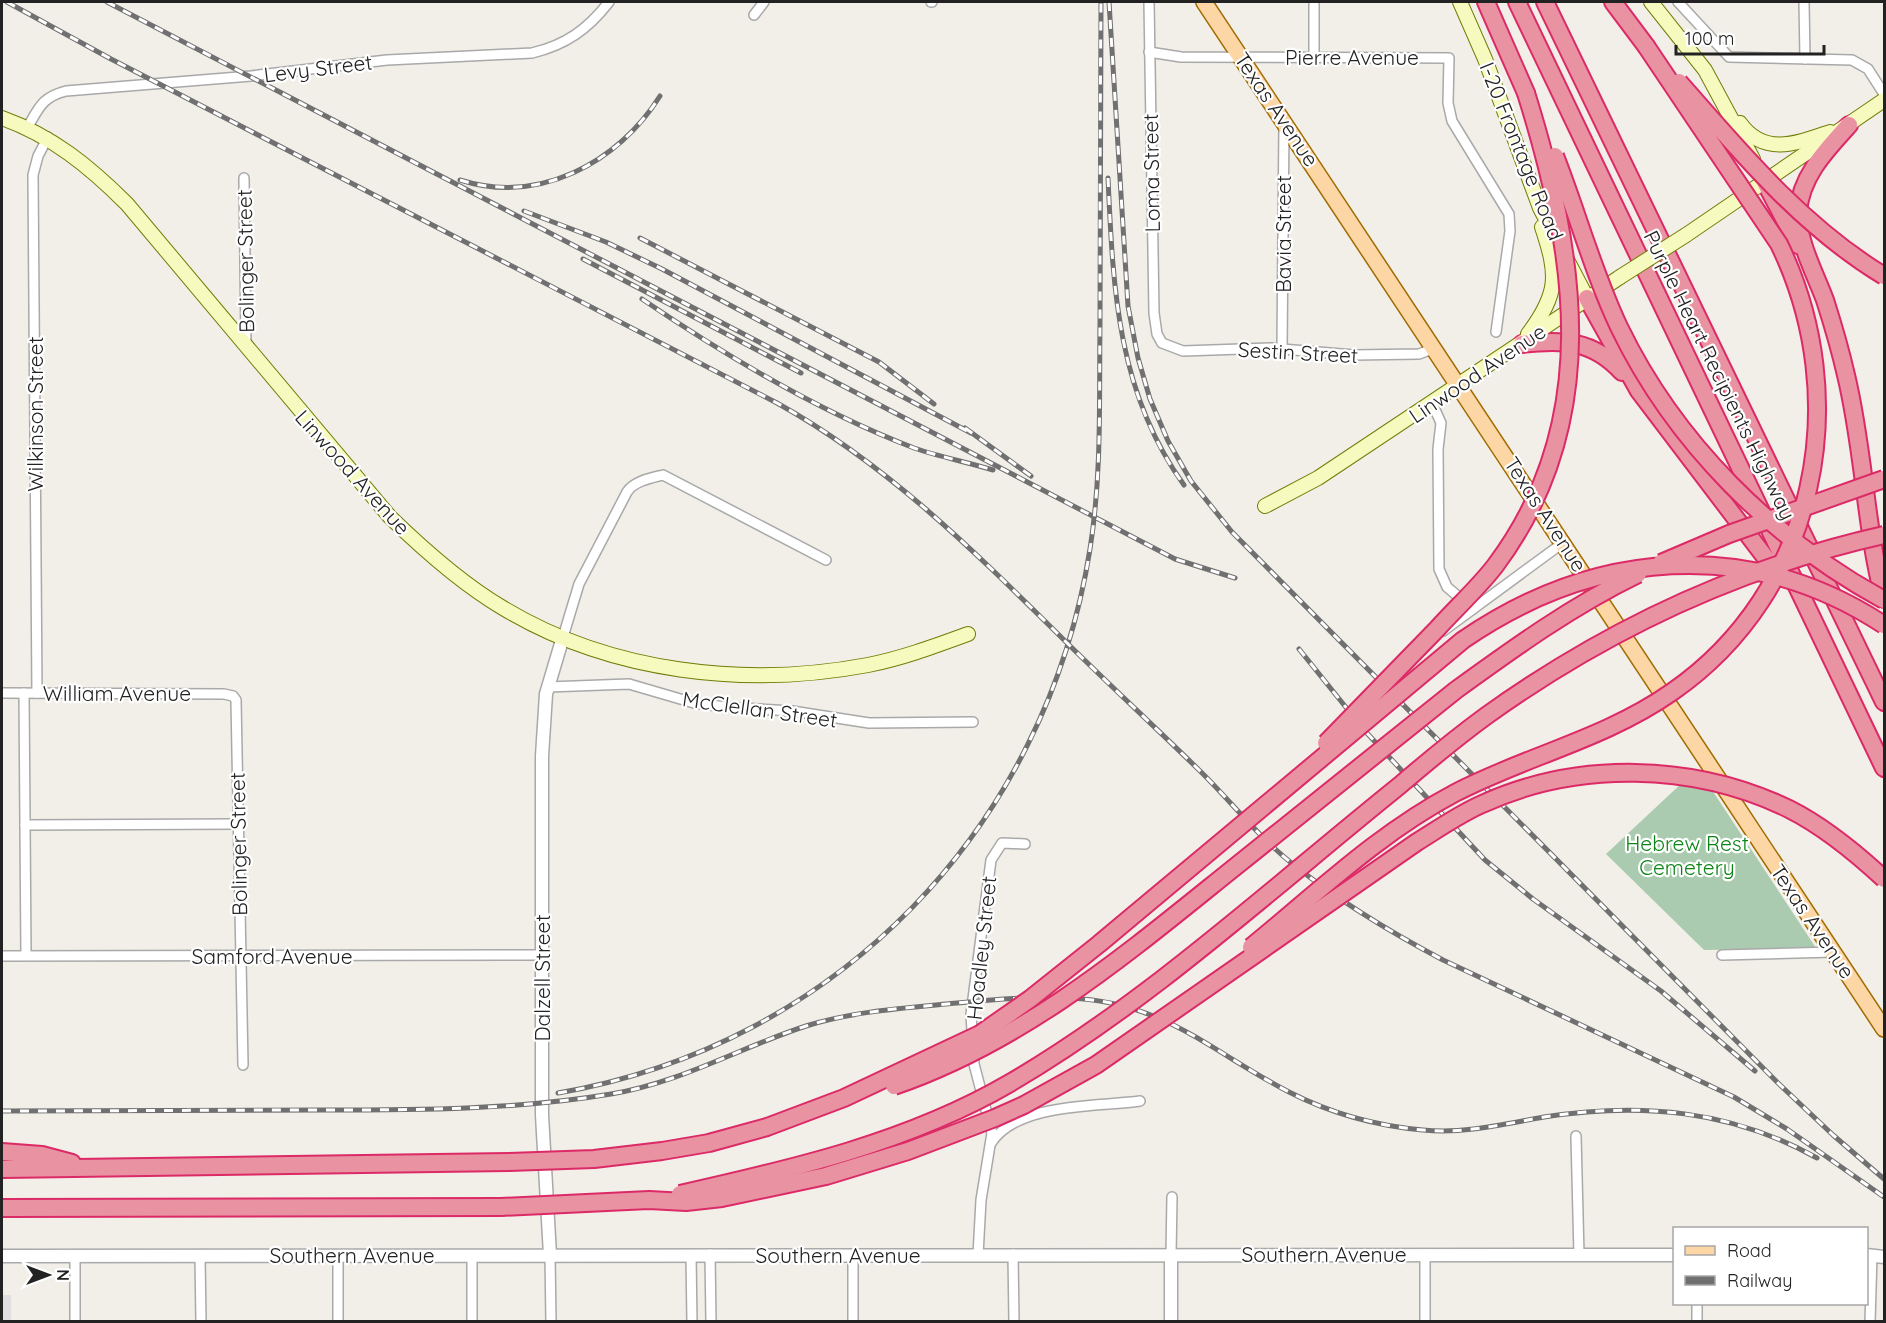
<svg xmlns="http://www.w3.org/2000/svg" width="1886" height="1323" font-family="Quicksand,sans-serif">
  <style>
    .residential { fill: #e0dfdf }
    .cemetery { fill: #aacbaf }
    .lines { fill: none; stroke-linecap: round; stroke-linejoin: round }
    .minor-casing { stroke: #a9a9a9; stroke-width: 12 }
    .tertiary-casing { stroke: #a9a9a9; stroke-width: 15 }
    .secondary-casing { stroke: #707d05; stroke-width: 16 }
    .primary-casing { stroke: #a06b00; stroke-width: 18 }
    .motorway-casing { stroke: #dc2a67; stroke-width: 20 }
    .minor { stroke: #fff; stroke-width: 9 }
    .tertiary { stroke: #fff; stroke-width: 12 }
    .secondary { stroke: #f7fabf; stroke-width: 14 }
    .primary { stroke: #fcd6a4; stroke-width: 15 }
    .motorway { stroke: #e892a2; stroke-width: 16 }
    .rail-casing { stroke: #707070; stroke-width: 5 }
    .rail { stroke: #fff; stroke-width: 3; stroke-dasharray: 9; stroke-linecap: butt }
    .secondary-bridge-casing { stroke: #707d05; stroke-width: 16; stroke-linecap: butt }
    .motorway-bridge-casing { stroke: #dc2a67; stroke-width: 20; stroke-linecap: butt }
    .secondary-bridge { stroke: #f7fabf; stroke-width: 14 }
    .motorway-bridge { stroke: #e892a2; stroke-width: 16 }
    .labels { text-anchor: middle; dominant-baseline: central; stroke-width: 4.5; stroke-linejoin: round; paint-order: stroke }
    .street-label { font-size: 21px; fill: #222; stroke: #fff }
    .park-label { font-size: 21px; fill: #0c8416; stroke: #fff }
  </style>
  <rect width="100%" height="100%" fill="#f2efe9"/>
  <rect class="residential" x="2" y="1295" width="9" height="26"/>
  <path class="cemetery" d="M1683 782 1710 787 1816 948 1704 950 1606 854Z"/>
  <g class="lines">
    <defs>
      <g id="minor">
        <path d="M931 2H932"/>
        <path d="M1149 2 1154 313 1157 334 1162 343 1183 351 1270 348 1354 355 1419 354 1435 348"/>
        <path d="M1314 2V56"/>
        <path d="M1678 2 1729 57 1852 60 1868 69 1884 94"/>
        <path d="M1804 2 1805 59"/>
        <path d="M754 15 764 2"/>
        <path d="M1149 52 1181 57 1449 58 1448 103 1452 121 1509 214 1510 231 1496 332"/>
        <path d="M27 128C39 108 42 97 66 91L251 76 387 60 532 53C566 45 588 29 609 2"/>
        <path d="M244 178 246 345"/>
        <path d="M1282 349 1284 123"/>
        <path d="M1432 403 1441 423 1438 449 1439 569 1447 587 1473 609"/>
        <path d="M1443 631 1564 542"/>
        <path d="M563 637 579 584 627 492C634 481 651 478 663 475L826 560"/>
        <path d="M548 687 629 684 694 703 726 707 792 711 869 723 973 722"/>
        <path d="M2 693 224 694 233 696 236 700 243 1065"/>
        <path d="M24 693 26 955"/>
        <path d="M37 693 33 175 38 156 48 137"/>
        <path d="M25 825 237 824"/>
        <path d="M1722 955 1834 952"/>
        <path d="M2 956 543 955"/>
        <path d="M1576 1136 1579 1255"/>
        <path d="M991 1143C1018 1102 1098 1107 1140 1101"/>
        <path d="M710 1254 711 1322"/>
        <path d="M1013 1254 1014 1322"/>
        <path d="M1425 1254V1322"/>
        <path d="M338 1255V1322"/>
        <path d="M550 1255 551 1322"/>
        <path d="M691 1255 692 1322"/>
        <path d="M853 1255V1322"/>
        <path d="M978 1255 981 1200 992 1133 974 1064 971 1014 991 860 1002 843 1025 844"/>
        <path d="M1171 1255 1172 1197"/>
        <path d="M200 1256 201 1322"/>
        <path d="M1697 1304V1322"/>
        <path d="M75 1322V1256"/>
        <path d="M472 1322V1255"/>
        <path d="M1870 1322 1872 1255"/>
      </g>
      <g id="tertiary">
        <path d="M550 1255 542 1115V756L546 694 563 637"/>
        <path d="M1171 1255V1322"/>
        <path d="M1866 1255 1884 1257"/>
        <path d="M2 1256 1674 1255"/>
      </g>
      <g id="secondary">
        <path d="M1460 2 1485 59 1540 208 1587 298"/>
        <path d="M1651 2 1705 70 1753 159"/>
        <path d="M2 118C52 136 89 166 127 204L390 517C424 550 462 584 503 608 611 673 746 688 868 665 903 658 935 646 968 634"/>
        <path d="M1740 123C1764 157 1798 143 1830 132"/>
        <path d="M1686 235 1884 100"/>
        <path d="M1528 334C1559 293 1558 275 1542 227"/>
        <path d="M1265 506 1318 478 1620 277"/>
      </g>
      <path id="primary" d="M1204 2 1884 1029"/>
      <g id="motorway">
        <path d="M1486 2 1526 93"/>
        <path d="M1517 2 1884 768"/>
        <path d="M1545 2 1884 702"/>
        <path d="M1613 2 1646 46"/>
        <path d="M1849 125C1826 150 1800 177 1798 213 1798 243 1815 273 1825 300 1833 325 1840 349 1846 375 1864 449 1865 526 1884 599"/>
        <path d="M1765 182 1798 245"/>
        <path d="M1587 298 1639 391 1781 578"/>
        <path d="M1522 344C1562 339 1593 340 1622 372"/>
        <path d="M2 1152 42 1155 72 1163"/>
        <path d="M2 1169 509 1162"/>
        <path d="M2 1208 501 1207"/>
      </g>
    </defs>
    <use href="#minor" class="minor-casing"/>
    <use href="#tertiary" class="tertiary-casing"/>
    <use href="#secondary" class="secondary-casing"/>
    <use href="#primary" class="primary-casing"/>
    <use href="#motorway" class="motorway-casing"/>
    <use href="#minor" class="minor"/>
    <use href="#tertiary" class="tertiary"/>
    <use href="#secondary" class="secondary"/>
    <use href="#primary" class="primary"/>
    <use href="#motorway" class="motorway"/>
    <defs>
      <g id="rail">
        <path d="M7 2 111 59 777 403C885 463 970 547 1057 633 1103 679 1151 723 1198 769 1230 800 1258 837 1294 865 1339 901 1392 933 1443 960L1734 1097 1787 1129 1884 1197"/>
        <path d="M107 2 1175 559 1235 578"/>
        <path d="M1109 2 1128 306 1138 358 1150 399 1168 441 1191 481 1232 532 1778 1083 1833 1135 1884 1179"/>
        <path d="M1108 178C1113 288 1117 392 1184 485"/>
        <path d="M460 180C539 205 618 163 660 96"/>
        <path d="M524 211 606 242 662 269 971 433"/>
        <path d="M640 238 879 362 934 404"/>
        <path d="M583 259 801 373"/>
        <path d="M642 299C723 354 822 413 914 448 940 457 967 462 993 470"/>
        <path d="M965 428 1031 476"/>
        <path d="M1299 649 1365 731 1485 860 1533 899 1661 991 1755 1071"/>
        <path d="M558 1093C837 1045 1046 828 1090 549 1102 474 1099 398 1100 323 1100 216 1100 109 1101 2"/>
        <path d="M2 1111C108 1111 214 1110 321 1110 418 1110 515 1110 611 1094 680 1083 741 1047 806 1026 848 1013 892 1009 936 1005 979 1001 1023 996 1067 998 1163 1001 1210 1051 1289 1092 1330 1113 1377 1126 1423 1130 1465 1134 1504 1124 1544 1117 1641 1102 1731 1110 1817 1158"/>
      </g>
    </defs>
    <use href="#rail" class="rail-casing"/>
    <use href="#rail" class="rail"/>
    <defs>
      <path id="secondary-bridge" d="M1620 277 1686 235"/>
      <g id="motorway-bridge">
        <path d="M1679 82C1741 153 1803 227 1884 276"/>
        <path d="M1555 156C1577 212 1593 272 1619 327 1675 443 1772 539 1884 600"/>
        <path d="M1661 563 1729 534 1884 479"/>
        <path d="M1326 743C1363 705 1400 667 1437 629 1456 608 1478 588 1495 566 1604 421 1576 253 1526 93"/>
        <path d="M1251 947C1316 894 1379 833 1455 793 1526 756 1605 739 1672 692 1818 591 1854 398 1779 244L1646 46"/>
        <path d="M894 1086C1020 1043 1122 958 1225 875 1302 814 1379 752 1456 690 1514 648 1572 606 1638 574"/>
        <path d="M509 1162 594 1159 662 1151 709 1143 767 1127 844 1098 980 1034 1030 999 1099 944 1463 640C1594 550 1748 536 1884 625"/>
        <path d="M680 1194C792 1169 909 1142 1010 1083 1150 1001 1272 888 1399 786 1427 762 1456 738 1486 716 1606 630 1741 567 1884 535"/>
        <path d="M501 1207 649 1200 686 1202 722 1198 826 1176 908 1151 995 1118 1024 1105 1096 1065 1417 842C1438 829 1458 815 1480 805 1577 760 1694 763 1789 809 1825 827 1856 853 1884 879"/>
      </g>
    </defs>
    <use href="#secondary-bridge" class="secondary-bridge-casing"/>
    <use href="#motorway-bridge" class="motorway-bridge-casing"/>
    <use href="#secondary-bridge" class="secondary-bridge"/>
    <use href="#motorway-bridge" class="motorway-bridge"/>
  </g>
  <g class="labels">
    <g class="street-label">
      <text x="1352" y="57">Pierre Avenue</text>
      <text transform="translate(318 68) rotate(-7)">Levy Street</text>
      <text transform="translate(1277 109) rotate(56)">Texas Avenue</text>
      <text transform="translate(1522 151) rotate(68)">I-20 Frontage Road</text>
      <text transform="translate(1151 173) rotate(-91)">Loma Street</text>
      <text transform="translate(1283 234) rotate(-90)">Bavia Street</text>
      <text transform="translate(245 261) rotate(-91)">Bolinger Street</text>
      <text transform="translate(1298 352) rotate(3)">Sestin Street</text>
      <text transform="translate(1477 373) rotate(-34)">Linwood Avenue</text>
      <text transform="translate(1720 375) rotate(64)">Purple Heart Recipients Highway</text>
      <text transform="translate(35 414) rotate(-90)">Wilkinson Street</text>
      <text transform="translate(353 472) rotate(48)">Linwood Avenue</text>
      <text transform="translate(1546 514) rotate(57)">Texas Avenue</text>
      <text x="117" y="693">William Avenue</text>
      <text transform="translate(760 709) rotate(8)">McClellan Street</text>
      <text transform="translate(238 844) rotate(-91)">Bolinger Street</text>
      <text transform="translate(1813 921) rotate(56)">Texas Avenue</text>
      <text transform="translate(981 948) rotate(-84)">Hoadley Street</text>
      <text x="272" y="956">Samford Avenue</text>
      <text transform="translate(542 978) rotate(-90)">Dalzell Street</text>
      <text x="1324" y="1254">Southern Avenue</text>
      <text x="352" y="1255">Southern Avenue</text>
      <text x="838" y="1255">Southern Avenue</text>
    </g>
    <g class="park-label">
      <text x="1687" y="843">Hebrew Rest<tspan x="1687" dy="24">Cemetery</tspan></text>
    </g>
  </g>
  <rect width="1886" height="1323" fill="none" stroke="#222222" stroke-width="6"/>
  <rect x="1673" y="1227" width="195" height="78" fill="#ffffff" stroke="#a7a7a7" stroke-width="1.5"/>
  <rect x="1685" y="1246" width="30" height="9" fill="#fcd6a4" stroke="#a7a7a7" stroke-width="1.5"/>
  <text x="1727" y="1257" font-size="18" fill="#222222">Road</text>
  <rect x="1685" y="1276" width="30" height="9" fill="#707070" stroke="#a7a7a7" stroke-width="1.5"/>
  <text x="1727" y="1287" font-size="18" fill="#222222">Railway</text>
  <g transform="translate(48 1275) rotate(90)" stroke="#ffffff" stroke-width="4.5" paint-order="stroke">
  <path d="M0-4.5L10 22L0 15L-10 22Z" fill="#222222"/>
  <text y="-9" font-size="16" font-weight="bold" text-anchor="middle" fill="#222222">N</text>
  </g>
  <path d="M1676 45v9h148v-9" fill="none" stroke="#222222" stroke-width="3"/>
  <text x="1685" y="45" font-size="18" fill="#222222" stroke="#ffffff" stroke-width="4.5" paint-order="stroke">100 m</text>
</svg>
